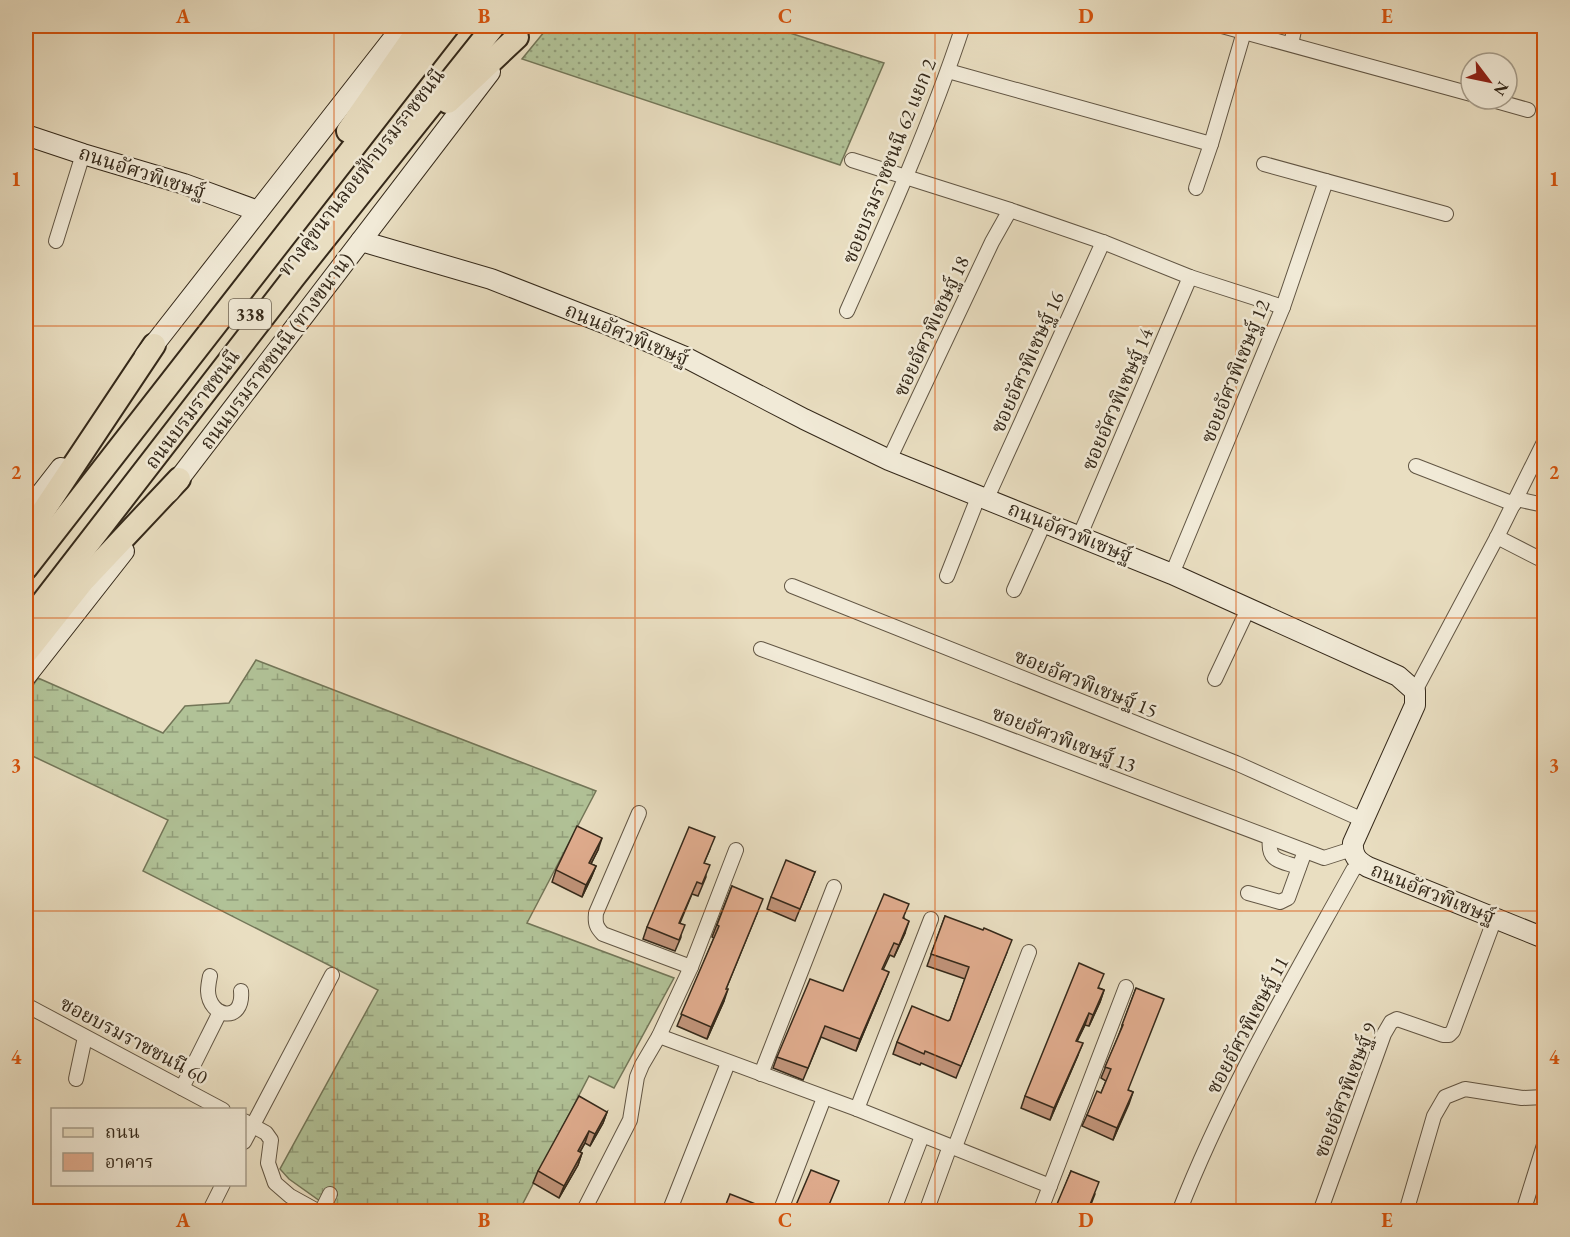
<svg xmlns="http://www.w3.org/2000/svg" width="1570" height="1237" font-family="'EB Garamond','Noto Serif Thai',serif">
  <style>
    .grass { fill: url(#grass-dots); stroke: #737658; stroke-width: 1.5 }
    .wetland { fill: url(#wetland-marsh); stroke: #737658; stroke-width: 1.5 }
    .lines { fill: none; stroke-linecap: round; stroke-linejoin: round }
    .street-casing { stroke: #625644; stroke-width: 16 }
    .secondary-casing { stroke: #35291a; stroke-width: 22 }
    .primary-casing { stroke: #35291a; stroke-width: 26 }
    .street { stroke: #f1ead7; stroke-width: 14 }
    .secondary { stroke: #f1ead7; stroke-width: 20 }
    .primary { stroke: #e9dec1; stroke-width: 22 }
    .wall { fill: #c1947a; stroke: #35291a; stroke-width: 1.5 }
    .shaded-wall { fill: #9d7863; stroke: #35291a; stroke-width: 1.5 }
    .building { fill: #e0ac8e; stroke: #35291a; stroke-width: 1.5 }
    .grid { fill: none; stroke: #d6540d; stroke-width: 1.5; stroke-opacity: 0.55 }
    .labels { text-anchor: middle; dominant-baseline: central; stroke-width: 5; stroke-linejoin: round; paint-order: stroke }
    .shield { fill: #f1ead7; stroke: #6d6353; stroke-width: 1.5 }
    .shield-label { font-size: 18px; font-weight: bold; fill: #35291a }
    .street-label { font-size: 20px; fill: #35291a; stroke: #f1ead7 }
    .neatline { fill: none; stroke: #d6540d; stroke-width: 2 }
    .grid-label { font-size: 20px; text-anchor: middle; font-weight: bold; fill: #d6540d }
  </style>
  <defs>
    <pattern id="grass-dots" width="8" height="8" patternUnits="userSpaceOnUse" patternTransform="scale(1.5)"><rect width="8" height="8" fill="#b1c297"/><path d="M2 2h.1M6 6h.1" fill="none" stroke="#919e7a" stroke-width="1.8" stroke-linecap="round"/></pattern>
    <pattern id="wetland-marsh" width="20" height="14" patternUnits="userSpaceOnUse" patternTransform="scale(1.5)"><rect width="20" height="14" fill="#b1c297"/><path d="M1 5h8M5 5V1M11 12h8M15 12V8" fill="none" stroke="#919e7a"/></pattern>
  </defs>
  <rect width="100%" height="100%" fill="#e9dec1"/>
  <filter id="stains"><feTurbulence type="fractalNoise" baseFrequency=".00333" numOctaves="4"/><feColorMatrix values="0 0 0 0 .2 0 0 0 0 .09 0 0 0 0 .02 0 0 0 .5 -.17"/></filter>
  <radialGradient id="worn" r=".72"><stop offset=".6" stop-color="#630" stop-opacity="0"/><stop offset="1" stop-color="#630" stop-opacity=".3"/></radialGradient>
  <path class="grass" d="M549 26H768L884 63 840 165 522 59Z"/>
  <path class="wetland" d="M256 660 596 791 527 923 674 978 614 1088 589 1076 519 1211H334L289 1179 280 1169 378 990 143 871 168 820 26 753V695L38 678 163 733 185 706 229 703Z"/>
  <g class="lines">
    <defs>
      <g id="street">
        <path d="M1222 26 1471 94"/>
        <path d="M1291 44 1295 26"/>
        <path d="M948 71 1211 144"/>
        <path d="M1489 99 1528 110"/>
        <path d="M852 160 1010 210 1103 242 1190 277 1283 307"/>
        <path d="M1264 164 1446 214"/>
        <path d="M1196 188 1211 144 1244 32"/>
        <path d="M56 241 83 154"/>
        <path d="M847 311C889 217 931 123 963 26"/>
        <path d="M889 460 992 242 1010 210"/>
        <path d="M1416 466 1514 504"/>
        <path d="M987 498 1103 242"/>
        <path d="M1516 499 1544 505"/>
        <path d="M1080 535 1190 277"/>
        <path d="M1497 537 1542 560"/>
        <path d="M1172 574 1283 307 1326 181"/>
        <path d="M947 576 979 495"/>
        <path d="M792 586 1236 763 1363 820"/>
        <path d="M1014 590 1045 521"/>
        <path d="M761 649 980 728 1324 858 1352 849"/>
        <path d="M1215 679 1249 607"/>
        <path d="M1415 691 1497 537 1544 442"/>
        <path d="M639 813 596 913C595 923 596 927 603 934L691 967"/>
        <path d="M1270 839C1267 862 1281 861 1299 867"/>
        <path d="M1248 893 1280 902 1288 898 1305 851"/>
        <path d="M210 976C209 981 208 986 208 991 209 1018 244 1024 241 991"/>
        <path d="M26 1005 223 1110"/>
        <path d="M659 1036 857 1109 1050 1186"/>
        <path d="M761 1074 834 887"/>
        <path d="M76 1079 85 1037"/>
        <path d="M182 1088 220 1012"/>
        <path d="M857 1109 931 919"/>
        <path d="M244 1121 266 1133 271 1140 268 1163 275 1183 290 1196 319 1212"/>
        <path d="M244 1142 332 975"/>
        <path d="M955 1147 1029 952"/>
        <path d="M209 1212 223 1184"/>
        <path d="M321 1212 330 1194"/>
        <path d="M583 1212 630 1120 637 1077 642 1065 659 1036 691 967 736 850"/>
        <path d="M669 1212 728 1063"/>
        <path d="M780 1212 824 1098"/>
        <path d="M893 1212 922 1136"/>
        <path d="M926 1212 950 1146"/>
        <path d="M1040 1212 1126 987"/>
        <path d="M1179 1212C1226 1092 1291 982 1353 870L1361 863"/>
        <path d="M1320 1212 1384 1034 1391 1022 1397 1019 1443 1035H1449L1453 1031 1495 918"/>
        <path d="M1406 1212 1434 1116 1445 1097 1465 1089 1522 1098 1544 1097"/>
        <path d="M1523 1212 1544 1145"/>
      </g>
      <g id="secondary">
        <path d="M26 135 83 154 184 184 258 211"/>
        <path d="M361 241 491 279 609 325 685 357 804 419 889 460 1172 574 1398 676 1415 691V705L1353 843C1352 855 1357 861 1368 867L1544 938"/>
        <path d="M145 356 403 26"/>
        <path d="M169 492 490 72"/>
        <path d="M26 513 61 468"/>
        <path d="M26 676 124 551"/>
      </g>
      <g id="primary">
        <path d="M448 102 517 37"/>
        <path d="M348 131 421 26"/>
        <path d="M26 537 154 345"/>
        <path d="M26 568 448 26"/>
        <path d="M26 624 294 277 494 26"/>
        <path d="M26 653 83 581 179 479"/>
      </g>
    </defs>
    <use href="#street" class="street-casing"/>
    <use href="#secondary" class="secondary-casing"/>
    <use href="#primary" class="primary-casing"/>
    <use href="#street" class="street"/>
    <use href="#secondary" class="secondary"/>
    <use href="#primary" class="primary"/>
  </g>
  <g class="wall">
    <path d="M710 849 704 863 706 877 698 896 692 894 680 923 681 937 675 951 643 939 647 927Z"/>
    <path d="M598 850 591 864 596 866 591 878 582 897 552 882 556 870Z"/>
    <path d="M815 872 795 921 767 909 771 897Z"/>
    <path d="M732 886 758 911 726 989 724 1001 707 1039 677 1026 714 938 712 937Z"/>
    <path d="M945 916 1007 952 956 1078 921 1063 920 1065 893 1054 897 1042 950 1020 965 979 927 966Z"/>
    <path d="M904 918 905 933 894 957 890 955 883 970 884 984 856 1051 821 1037 803 1080 773 1068 777 1057 843 991Z"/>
    <path d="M1099 988 1104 990 1100 1002 1089 1026 1085 1025 1077 1041 1078 1055 1050 1120 1021 1108 1025 1096Z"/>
    <path d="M1136 988 1128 1090 1133 1092 1113 1140 1082 1126 1087 1115 1101 1093 1106 1081 1101 1078 1118 1037Z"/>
    <path d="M607 1112 603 1123 590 1146 585 1143 580 1152 582 1153 578 1165 559 1198 533 1183 538 1171Z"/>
    <path d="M1071 1171 1095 1194 1088 1212H1055Z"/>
  </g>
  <g class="shaded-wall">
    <path d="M602 838 598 850 585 875 589 863Z"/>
    <path d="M596 866 591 878 582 897 586 885Z"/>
    <path d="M909 921 905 933 894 957Z"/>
    <path d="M889 972 884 984 856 1051 860 1039Z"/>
    <path d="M728 989 724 1001 707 1039 711 1027Z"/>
    <path d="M1104 990 1100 1002 1089 1026 1093 1015Z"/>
    <path d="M1089 1013 1085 1025 1072 1052 1076 1041Z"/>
    <path d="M1083 1043 1078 1055 1050 1120 1054 1108Z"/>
    <path d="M1133 1092 1129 1104 1113 1140 1117 1128Z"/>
    <path d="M607 1112 603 1123 590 1146 595 1134Z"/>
    <path d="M589 1131 585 1143 574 1162 578 1151Z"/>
    <path d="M582 1153 578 1165 559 1198 564 1186Z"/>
  </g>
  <g class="building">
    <path d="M577 826 602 838 589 863 596 866 586 885 556 870Z"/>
    <path d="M689 827 715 837 704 863 710 865 702 884 697 882 679 923 685 925 679 940 647 927Z"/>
    <path d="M786 860 815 872 800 909 771 897Z"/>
    <path d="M732 886 763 899 726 989H728L711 1027 681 1014 719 926 717 925Z"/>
    <path d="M884 894 909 904 903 918 909 921 899 945 894 943 882 969 889 972 860 1039 825 1026 808 1068 777 1057 810 979 843 991Z"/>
    <path d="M945 916 983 930 984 928 1012 940 961 1066 925 1051 924 1054 897 1042 912 1006 948 1021 950 1020 969 967 931 954Z"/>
    <path d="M1079 963 1104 974 1098 988 1104 990 1093 1015 1089 1013 1076 1041 1083 1043 1054 1108 1025 1096Z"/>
    <path d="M1136 988 1164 999 1128 1090 1133 1092 1117 1128 1087 1115 1097 1091 1101 1093 1111 1069 1105 1067 1123 1025H1122Z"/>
    <path d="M579 1096 607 1112 595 1134 589 1131 578 1151 582 1153 564 1186 538 1171Z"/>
    <path d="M811 1170 839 1181 826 1212H793Z"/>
    <path d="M1071 1171 1099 1182 1087 1212H1060L1062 1206 1057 1204Z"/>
    <path d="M730 1194 758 1205 756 1212H723Z"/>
  </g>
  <path class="grid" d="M334 26V1212M635 26V1212M935 26V1212M1236 26V1212M26 326H1544M26 618H1544M26 911H1544"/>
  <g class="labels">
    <rect class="shield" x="229" y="299" width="42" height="30" rx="4.5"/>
    <g class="shield-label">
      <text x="250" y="314">338</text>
    </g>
    <g class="street-label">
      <text transform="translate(889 161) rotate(-68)">ซอยบรมราชชนนี 62 แยก 2</text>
      <text transform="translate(142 172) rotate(18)">ถนนอัศวพิเชษฐ์</text>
      <text transform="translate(361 172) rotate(-52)">ทางคู่ขนานลอยฟ้าบรมราชชนนี</text>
      <text transform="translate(931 326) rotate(-65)">ซอยอัศวพิเชษฐ์ 18</text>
      <text transform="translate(627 334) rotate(23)">ถนนอัศวพิเชษฐ์</text>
      <text transform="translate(276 351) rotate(-53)">ถนนบรมราชชนนี (ทางขนาน)</text>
      <text transform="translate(1027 362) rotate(-66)">ซอยอัศวพิเชษฐ์ 16</text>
      <text transform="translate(1235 371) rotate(-68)">ซอยอัศวพิเชษฐ์ 12</text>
      <text transform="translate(1117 399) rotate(-67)">ซอยอัศวพิเชษฐ์ 14</text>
      <text transform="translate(192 409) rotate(-53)">ถนนบรมราชชนนี</text>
      <text transform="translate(1070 532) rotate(22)">ถนนอัศวพิเชษฐ์</text>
      <text transform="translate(1086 683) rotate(22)">ซอยอัศวพิเชษฐ์ 15</text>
      <text transform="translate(1064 739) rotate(21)">ซอยอัศวพิเชษฐ์ 13</text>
      <text transform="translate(1433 893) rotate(22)">ถนนอัศวพิเชษฐ์</text>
      <text transform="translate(1247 1025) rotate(-62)">ซอยอัศวพิเชษฐ์ 11</text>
      <text transform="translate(134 1040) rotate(28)">ซอยบรมราชชนนี 60</text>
      <text transform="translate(1345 1090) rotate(-69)">ซอยอัศวพิเชษฐ์ 9</text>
    </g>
  </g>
  <rect width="1570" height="1237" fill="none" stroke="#e9dec1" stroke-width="66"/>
  <rect x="51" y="1108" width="195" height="78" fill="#f1ead7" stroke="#a69d8b" stroke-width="1.5"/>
  <rect x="63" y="1128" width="30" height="9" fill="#e9dec1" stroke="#a69d8b" stroke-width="1.5"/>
  <text x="105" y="1138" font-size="18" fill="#35291a">ถนน</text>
  <rect x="63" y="1153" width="30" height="18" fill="#e0ac8e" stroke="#a69d8b" stroke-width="1.5"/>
  <text x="105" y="1168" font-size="18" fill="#35291a">อาคาร</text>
  <g transform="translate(1489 81) rotate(122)"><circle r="28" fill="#f1ead7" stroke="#a69d8b" stroke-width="1.5"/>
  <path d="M0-4.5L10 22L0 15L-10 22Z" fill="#8f2418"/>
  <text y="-9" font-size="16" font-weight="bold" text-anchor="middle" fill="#35291a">N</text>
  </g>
  <rect x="33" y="33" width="1504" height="1171" class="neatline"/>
  <g class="grid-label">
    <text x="183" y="23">A</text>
    <text x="484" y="23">B</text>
    <text x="785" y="23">C</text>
    <text x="1086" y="23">D</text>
    <text x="1387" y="23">E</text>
    <text x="16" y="186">1</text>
    <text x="1554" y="186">1</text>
    <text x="16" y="479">2</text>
    <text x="1554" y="479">2</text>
    <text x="16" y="772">3</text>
    <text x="1554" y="772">3</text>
    <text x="16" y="1064">4</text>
    <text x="1554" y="1064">4</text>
    <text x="183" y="1227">A</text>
    <text x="484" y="1227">B</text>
    <text x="785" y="1227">C</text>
    <text x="1086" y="1227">D</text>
    <text x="1387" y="1227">E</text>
  </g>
  <rect width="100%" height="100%" filter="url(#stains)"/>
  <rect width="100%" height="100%" fill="url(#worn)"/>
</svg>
